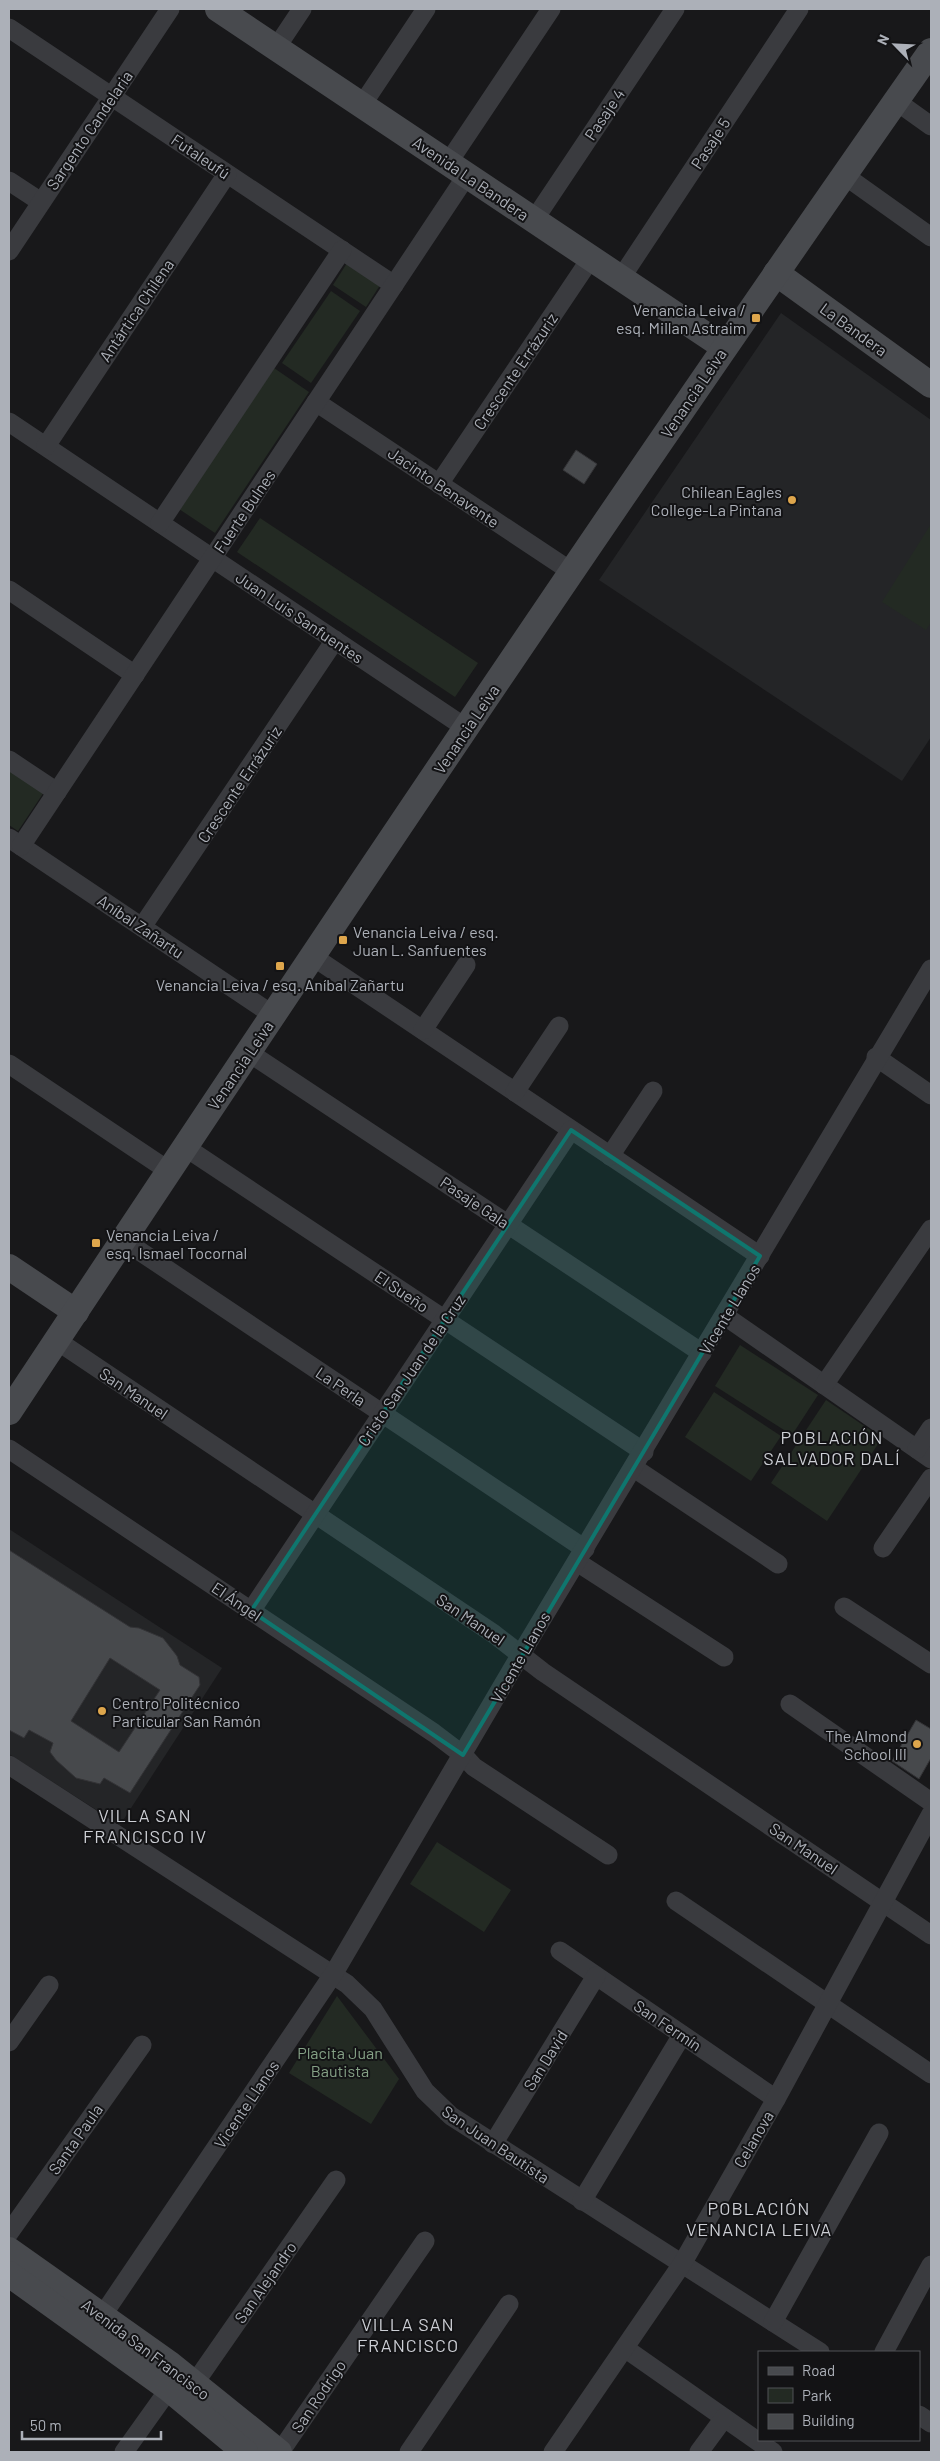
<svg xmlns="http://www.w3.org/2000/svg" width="940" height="2461" font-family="Barlow,sans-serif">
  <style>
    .built { fill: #242527 }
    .green { fill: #232a23 }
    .building { fill: #47494c; stroke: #333336; fill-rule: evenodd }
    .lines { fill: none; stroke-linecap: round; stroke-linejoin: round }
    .street { stroke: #3a3b3f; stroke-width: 19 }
    .secondary { stroke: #484a4e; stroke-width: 26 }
    .marked { fill: #0f766e; fill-opacity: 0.2; stroke: #0f766e; stroke-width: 4; stroke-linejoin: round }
    .poi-dot { fill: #dea64c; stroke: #131315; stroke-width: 2 }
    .labels { text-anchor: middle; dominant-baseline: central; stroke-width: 4; stroke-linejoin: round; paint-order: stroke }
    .street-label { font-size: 16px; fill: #acb0b8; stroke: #131315 }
    .poi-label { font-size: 16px; fill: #acb0b8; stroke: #131315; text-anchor: end }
    .park-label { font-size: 16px; fill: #85a186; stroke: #131315 }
    .neighbourhood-label { font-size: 18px; letter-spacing: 1px; fill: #cdcfd5; stroke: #131315 }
  </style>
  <rect width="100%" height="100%" fill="#18181a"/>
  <g class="built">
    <path d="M781 313 931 420V737L902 781 599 580Z"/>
    <path d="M9 1529 222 1668 120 1825 9 1754Z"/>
  </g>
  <g class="green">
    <path d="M349 260 382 282 366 307 333 285Z"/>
    <path d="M331 291 360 311 311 383 282 363Z"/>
    <path d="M274 368 309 392 215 533 179 509Z"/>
    <path d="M260 518 478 663 455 697 237 552Z"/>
    <path d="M931 524V622L926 630 882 602Z"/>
    <path d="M9 768 44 792 18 831 9 825Z"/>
    <path d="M740 1345 818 1395 792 1435 715 1386Z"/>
    <path d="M714 1392 781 1436 751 1481 685 1437Z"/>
    <path d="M826 1400 882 1438 827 1521 771 1483Z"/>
    <path d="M437 1842 511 1890 484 1932 410 1884Z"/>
    <path d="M337 1996 399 2079 371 2124 289 2073Z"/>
  </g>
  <g class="building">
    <path d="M576 450 597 464 584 484 563 470Z"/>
    <path d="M9 1550 130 1627 139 1628 163 1638 177 1656 180 1665 199 1677 200 1685 130 1793 104 1778 100 1784 76 1778 56 1760 50 1752 53 1743 29 1730 24 1738 9 1730ZM110 1658 160 1690 119 1752 71 1721Z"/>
    <path d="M916 1720 931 1729V1758L919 1779 892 1761Z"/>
  </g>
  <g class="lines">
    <g class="street">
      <path d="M9 28 394 285"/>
      <path d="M276 48 302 9"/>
      <path d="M896 101 931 126"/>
      <path d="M362 105 426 9"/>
      <path d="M448 163 551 9"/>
      <path d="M844 175 931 237"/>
      <path d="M9 181 41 202"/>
      <path d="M534 220 675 9"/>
      <path d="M9 251 170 9"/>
      <path d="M621 278 799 9"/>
      <path d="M316 402 572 572"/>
      <path d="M9 422 466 728"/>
      <path d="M46 446 227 174"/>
      <path d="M439 484 591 258"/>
      <path d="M160 523 342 250"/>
      <path d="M9 590 135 675"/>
      <path d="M9 760 57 792"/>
      <path d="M9 838 273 1015"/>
      <path d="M21 846 467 175"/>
      <path d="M142 927 335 640"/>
      <path d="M312 956 760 1256"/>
      <path d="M423 1030 466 965"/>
      <path d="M248 1052 702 1353"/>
      <path d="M876 1057 931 1095"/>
      <path d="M9 1064 169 1171"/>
      <path d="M515 1092 559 1026"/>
      <path d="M185 1147 644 1452"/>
      <path d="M610 1156 653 1091"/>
      <path d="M123 1240 585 1549"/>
      <path d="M725 1316 931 1459"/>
      <path d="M56 1340 494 1634 543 1672 931 1935"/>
      <path d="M824 1385 931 1229"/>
      <path d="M9 1449 434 1733 463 1755 474 1767 608 1855"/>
      <path d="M917 1449 931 1428"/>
      <path d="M634 1468 778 1564"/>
      <path d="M883 1548 931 1478"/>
      <path d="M577 1562 724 1657"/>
      <path d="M844 1607 931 1664"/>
      <path d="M251 1611 571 1130"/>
      <path d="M790 1704 931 1802"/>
      <path d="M9 1765 347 1984 373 2009 425 2091 451 2116 820 2352"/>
      <path d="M676 1901 931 2074"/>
      <path d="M560 1951 776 2099"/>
      <path d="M9 2042 49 1985"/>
      <path d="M493 2144 596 1976"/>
      <path d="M582 2201 682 2035"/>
      <path d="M9 2233 142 2045"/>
      <path d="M773 2322 879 2133"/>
      <path d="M96 2325 334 1973 521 1654 931 969"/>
      <path d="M626 2349 773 2452"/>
      <path d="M884 2352 931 2265"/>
      <path d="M194 2384 336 2180"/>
      <path d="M919 2415 931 2423"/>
      <path d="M124 2452 169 2389"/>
      <path d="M280 2452 425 2241"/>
      <path d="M409 2452 509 2304"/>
      <path d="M553 2452 682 2264 776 2099 931 1814"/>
      <path d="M699 2452 724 2418"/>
    </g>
    <g class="secondary">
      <path d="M218 9 724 347"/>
      <path d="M776 273 931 385"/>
      <path d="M9 1267 76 1312"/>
      <path d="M9 1412C312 955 616 500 931 51"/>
      <path d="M9 2250 170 2364 279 2452"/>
      <path d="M9 2274 169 2389 245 2452"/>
    </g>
  </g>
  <path class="marked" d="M571 1130 760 1256 463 1755 251 1611Z"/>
  <g class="poi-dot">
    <rect x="751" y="313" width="10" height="10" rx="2.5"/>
    <circle cx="792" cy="500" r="5"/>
    <rect x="338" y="935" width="10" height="10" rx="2.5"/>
    <rect x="275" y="961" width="10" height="10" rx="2.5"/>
    <rect x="91" y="1238" width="10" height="10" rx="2.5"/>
    <circle cx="102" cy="1711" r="5"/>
    <circle cx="917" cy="1744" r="5"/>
  </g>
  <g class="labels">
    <g class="street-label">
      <text transform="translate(604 114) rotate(-56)">Pasaje 4</text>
      <text transform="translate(89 130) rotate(-56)">Sargento Candelaria</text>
      <text transform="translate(710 143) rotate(-57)">Pasaje 5</text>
      <text transform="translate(201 156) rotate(34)">Futaleufú</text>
      <text transform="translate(471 178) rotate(34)">Avenida La Bandera</text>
      <text transform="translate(136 310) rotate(-56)">Antártica Chilena</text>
      <text transform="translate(854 329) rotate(36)">La Bandera</text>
      <text transform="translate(515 371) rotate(-56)">Crescente Errázuriz</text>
      <text transform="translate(693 393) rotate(-56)">Venancia Leiva</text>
      <text transform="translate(444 487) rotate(34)">Jacinto Benavente</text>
      <text transform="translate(244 511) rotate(-56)">Fuerte Bulnes</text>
      <text transform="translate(300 617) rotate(34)">Juan Luis Sanfuentes</text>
      <text transform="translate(466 729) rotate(-56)">Venancia Leiva</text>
      <text transform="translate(239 784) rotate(-56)">Crescente Errázuriz</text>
      <text transform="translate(141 926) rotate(34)">Aníbal Zañartu</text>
      <text transform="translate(240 1065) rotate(-56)">Venancia Leiva</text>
      <text transform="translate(475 1202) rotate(34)">Pasaje Gala</text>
      <text transform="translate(402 1291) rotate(34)">El Sueño</text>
      <text transform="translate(729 1309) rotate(-59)">Vicente Llanos</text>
      <text transform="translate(411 1370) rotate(-56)">Cristo San Juan de la Cruz</text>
      <text transform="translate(341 1386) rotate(34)">La Perla</text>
      <text transform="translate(134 1393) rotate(34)">San Manuel</text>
      <text transform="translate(237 1601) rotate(34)">El Ángel</text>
      <text transform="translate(471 1619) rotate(34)">San Manuel</text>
      <text transform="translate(520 1657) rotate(-60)">Vicente Llanos</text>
      <text transform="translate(804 1848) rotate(34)">San Manuel</text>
      <text transform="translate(668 2025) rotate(34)">San Fermín</text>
      <text transform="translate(545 2060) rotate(-58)">San David</text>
      <text transform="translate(246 2104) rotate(-56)">Vicente Llanos</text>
      <text transform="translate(75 2139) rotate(-55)">Santa Paula</text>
      <text transform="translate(753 2139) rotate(-60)">Celanova</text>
      <text transform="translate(496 2144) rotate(34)">San Juan Bautista</text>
      <text transform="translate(265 2282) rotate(-55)">San Alejandro</text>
      <text transform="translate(146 2349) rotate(37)">Avenida San Francisco</text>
      <text transform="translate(318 2396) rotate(-56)">San Rodrigo</text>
    </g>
    <g class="poi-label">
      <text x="746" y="309">Venancia Leiva /<tspan x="746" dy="18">esq. Millan Astraim</tspan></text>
      <text x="782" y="491">Chilean Eagles<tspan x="782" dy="18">College-La Pintana</tspan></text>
      <text x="353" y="931" text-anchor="start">Venancia Leiva / esq.<tspan x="353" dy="18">Juan L. Sanfuentes</tspan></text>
      <text x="280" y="984" text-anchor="middle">Venancia Leiva / esq. Aníbal Zañartu</text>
      <text x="106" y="1234" text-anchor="start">Venancia Leiva /<tspan x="106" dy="18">esq. Ismael Tocornal</tspan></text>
      <text x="112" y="1702" text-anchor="start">Centro Politécnico<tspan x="112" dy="18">Particular San Ramón</tspan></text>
      <text x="907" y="1735">The Almond<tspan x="907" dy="18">School III</tspan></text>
    </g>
    <g class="park-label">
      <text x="340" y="2052">Placita Juan<tspan x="340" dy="18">Bautista</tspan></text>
    </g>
    <g class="neighbourhood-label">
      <text x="832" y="1437">POBLACIÓN<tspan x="832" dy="21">SALVADOR DALÍ</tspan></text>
      <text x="145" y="1815">VILLA SAN<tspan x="145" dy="21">FRANCISCO IV</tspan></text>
      <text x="759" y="2208">POBLACIÓN<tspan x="759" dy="21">VENANCIA LEIVA</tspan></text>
      <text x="408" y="2324">VILLA SAN<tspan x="408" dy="21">FRANCISCO</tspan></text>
    </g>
  </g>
  <rect width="940" height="2461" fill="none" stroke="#acb0b8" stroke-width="20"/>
  <rect x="758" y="2351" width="162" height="90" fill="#131315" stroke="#505256"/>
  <rect x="768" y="2367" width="25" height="8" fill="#484a4e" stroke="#505256"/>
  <text x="802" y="2376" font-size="15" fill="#acb0b8">Road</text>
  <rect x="768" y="2388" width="25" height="15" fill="#232a23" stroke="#505256"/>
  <text x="802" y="2401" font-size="15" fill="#acb0b8">Park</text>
  <rect x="768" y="2414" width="25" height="15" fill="#47494c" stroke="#505256"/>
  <text x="802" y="2426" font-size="15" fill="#acb0b8">Building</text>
  <g transform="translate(895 45) rotate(294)" stroke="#131315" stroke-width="4" paint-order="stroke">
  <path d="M0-4L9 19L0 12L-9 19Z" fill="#acb0b8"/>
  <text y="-8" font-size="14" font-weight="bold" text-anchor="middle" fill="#acb0b8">N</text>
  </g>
  <path d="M22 2431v8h139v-8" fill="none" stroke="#acb0b8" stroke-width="2.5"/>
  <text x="30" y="2431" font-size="15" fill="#acb0b8" stroke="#131315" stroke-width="4" paint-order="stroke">50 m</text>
</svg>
